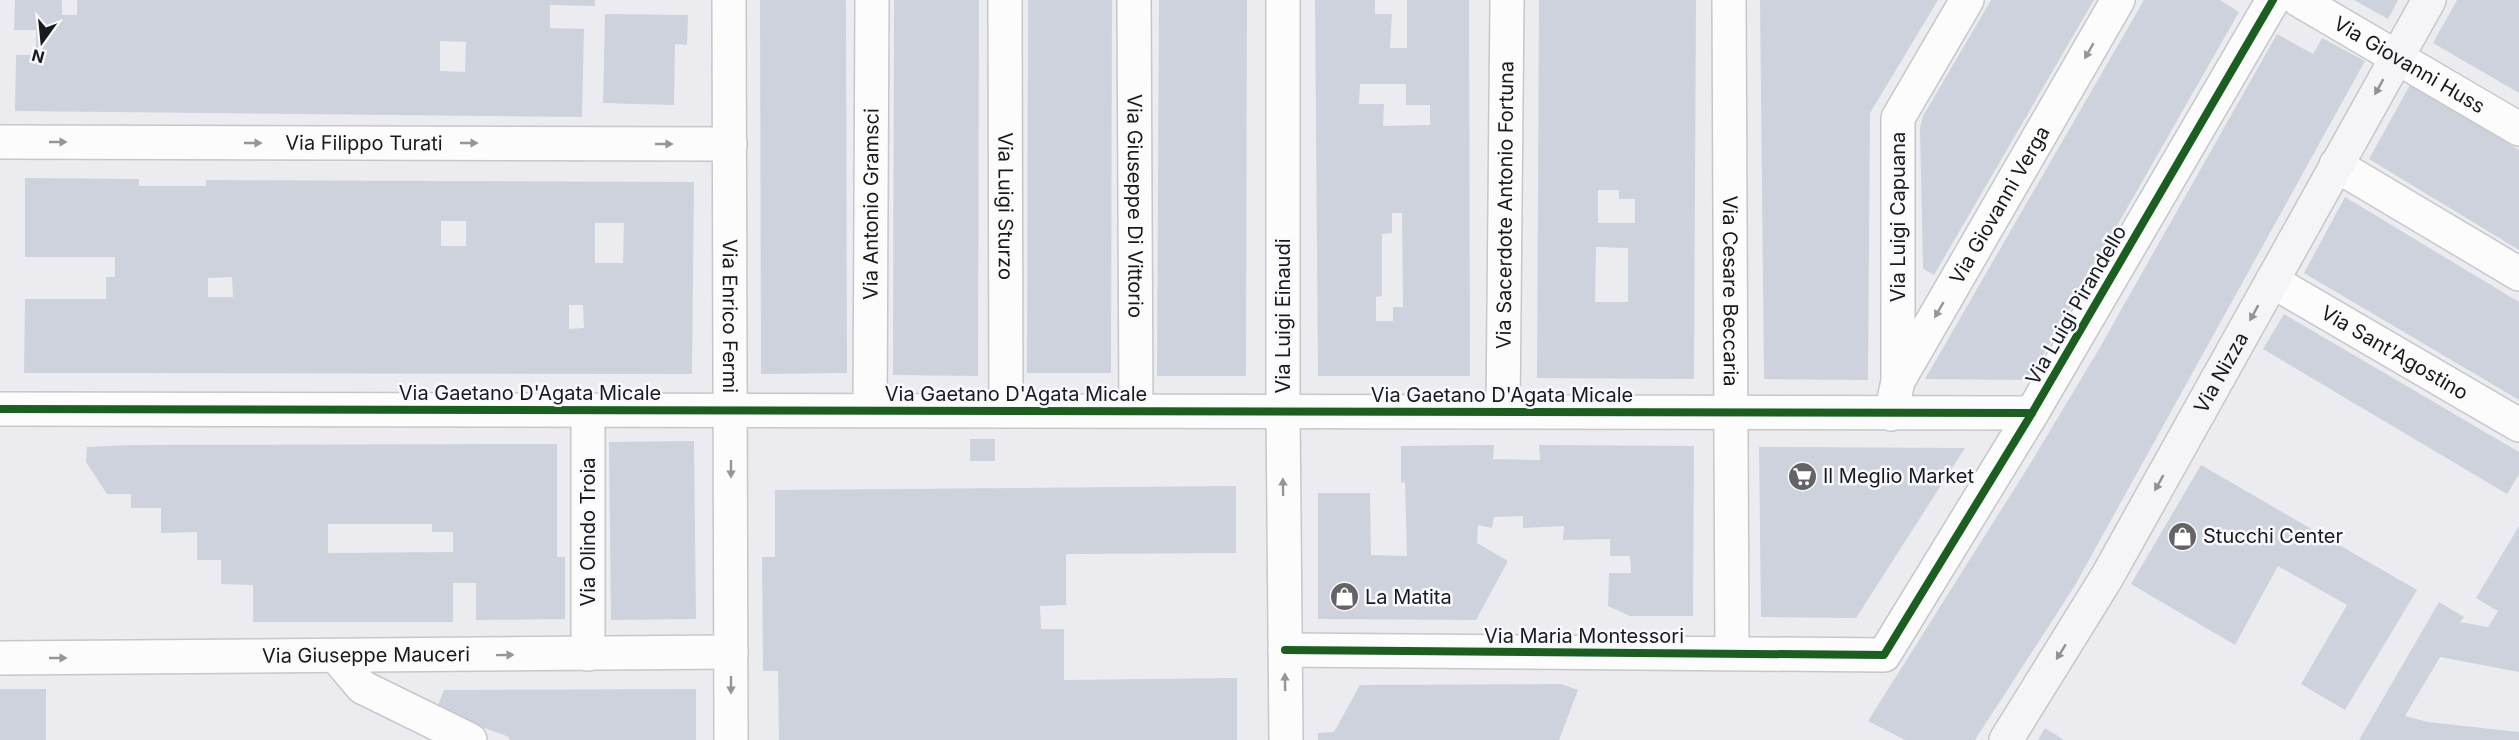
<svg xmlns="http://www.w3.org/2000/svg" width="2519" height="740" font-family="Inter,sans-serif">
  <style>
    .building { fill: #ced2dc; fill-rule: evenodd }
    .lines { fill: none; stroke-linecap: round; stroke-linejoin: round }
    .street-casing { stroke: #c7c7ca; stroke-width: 36 }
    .secondary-casing { stroke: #c7c7ca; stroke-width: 36 }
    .street { stroke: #fcfcfd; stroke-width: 33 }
    .secondary { stroke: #f5f4f7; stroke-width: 33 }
    .cycleway-casing { stroke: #f8f9fe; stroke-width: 11 }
    .cycleway { stroke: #1b5e20; stroke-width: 8 }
    .oneway { fill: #969698 }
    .oneway2 { fill: #929294 }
    .labels { text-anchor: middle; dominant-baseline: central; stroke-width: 5; stroke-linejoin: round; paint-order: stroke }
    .street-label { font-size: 20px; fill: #1a1a1c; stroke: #f8f9fe }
    .poi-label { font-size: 20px; fill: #1a1a1c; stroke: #f8f9fe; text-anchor: start }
  </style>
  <rect width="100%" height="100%" fill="#ececf0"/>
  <g class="building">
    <path d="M15 0H62V15H77V0H595V6L550 5V28L584 29 582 117 15 111 16 55H36V30H14ZM440 41 466 42 465 72 440 71Z"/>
    <path d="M760 0H846L847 373 761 374Z"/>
    <path d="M894 0H979L978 376 893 375Z"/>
    <path d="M1028 0H1112L1111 373H1027Z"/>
    <path d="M1159 0H1247L1246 376H1157Z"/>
    <path d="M1315 0H1375V14H1392L1390 48H1407V0H1469L1470 376H1318ZM1360 84H1406V105H1430V125L1383 126 1384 104H1359ZM1392 213H1402L1403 307H1393V321H1376V297L1382 296V234L1392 233Z"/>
    <path d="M1539 0H1696L1694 379 1537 378ZM1598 190H1619V199H1635V223H1598ZM1596 247 1628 248V302H1595Z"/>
    <path d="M1760 0H1938L1870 113 1868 380 1764 379Z"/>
    <path d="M1991 0H2094L1934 275 1923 269 1920 128 1923 116Z"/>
    <path d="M2144 0H2220L2239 12 2029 380 1925 379Z"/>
    <path d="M2354 0H2398L2388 19Z"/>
    <path d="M2457 0H2519V93L2433 43Z"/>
    <path d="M605 14 688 15 687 45 675 44 674 105 603 103Z"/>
    <path d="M2277 34 2313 54 2322 38 2365 61 2074 587 1975 740H1905L1868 721 2030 464 2099 349Z"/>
    <path d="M2410 85 2519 150V250L2369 159Z"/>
    <path d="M25 178 139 179V186H206V180L694 182 692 374 24 373 25 299H106V277H115V257H25ZM441 221H466V246H441ZM595 223H624L623 263H595ZM232 277 233 297H208V278ZM569 305H583L584 328 569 329Z"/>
    <path d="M2345 197 2519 302V400L2304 273Z"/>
    <path d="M2284 314 2519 452V474L2507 494 2263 349Z"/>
    <rect x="970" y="439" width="25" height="22"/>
    <path d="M694 441 696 619 611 620 609 442Z"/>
    <path d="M557 444V557H565V619L476 620V583H453V622H253V585L221 584V560H197V532L161 533V508H131V494H107L86 462 87 447 131 445ZM328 524H432V532H453V552L328 553Z"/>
    <path d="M1494 445 1493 459 1540 460 1539 445 1694 446 1693 616H1630L1608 606 1609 573H1631L1630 556H1610V539L1563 540 1564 526 1523 528V516L1494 517 1492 528 1478 525 1477 543 1508 561 1476 620 1318 619V493H1370L1371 555 1407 556 1405 482 1401 483V446Z"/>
    <path d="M1759 447 1965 448 1856 618 1761 617Z"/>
    <path d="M2201 465 2417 590 2345 710 2301 684 2347 605 2278 566 2235 645 2131 584Z"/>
    <path d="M1236 486V553L1066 554V605L1040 606 1041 629H1064V680L1237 678V740H779L778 671H763L762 557H775V490Z"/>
    <path d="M2519 526V672L2440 657 2405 716 2428 722 2519 732V740H2359L2439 602 2464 617 2460 622 2488 627 2498 611 2476 598Z"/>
    <path d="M1561 684 1578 690 1559 740H1318V733L1334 732 1360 685Z"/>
    <rect x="0" y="689" width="46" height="51"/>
    <path d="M696 689V740H509V737L436 710 444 690Z"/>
    <path d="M2045 728 2064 740H2038Z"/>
  </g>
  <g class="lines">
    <defs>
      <g id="street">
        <path id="s1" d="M729 0 731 740"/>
        <path id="s2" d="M1005 0 1006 410"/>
        <path id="s3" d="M1134 0 1136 411"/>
        <path d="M1283 0V411L1286 740"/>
        <path id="s4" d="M1729 0 1732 653"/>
        <path id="s5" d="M2299 0 2519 129"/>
        <path id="s6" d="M0 142 730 144"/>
        <path d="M2336 165 2519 274"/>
        <path id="s7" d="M2272 281 2519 425"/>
        <path d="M1898 378V118L1967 0"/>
        <path d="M0 409 2032 413"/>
        <path id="s8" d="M870 410 872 0"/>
        <path id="s9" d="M1503 411 1507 0"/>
        <path id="s10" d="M1891 414 1898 381 2118 0"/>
        <path d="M1285 650 1884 655 2032 413 2273 0"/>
        <path d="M588 654V410"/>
        <path d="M336 656 362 687 470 740"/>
        <path id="s11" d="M0 658 731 652"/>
      </g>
      <g id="secondary">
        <path id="s12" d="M2006 740 2107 577 2429 0"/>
      </g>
    </defs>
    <use href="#street" class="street-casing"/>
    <use href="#secondary" class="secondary-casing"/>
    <use href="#street" class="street"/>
    <use href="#secondary" class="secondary"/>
    <defs>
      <g id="cycleway">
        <path d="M0 409 2032 413"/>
        <path d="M1285 650 1884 655 2032 413 2273 0"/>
      </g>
    </defs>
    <use href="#cycleway" class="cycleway-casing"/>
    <use href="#cycleway" class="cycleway"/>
  </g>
  <defs><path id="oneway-solid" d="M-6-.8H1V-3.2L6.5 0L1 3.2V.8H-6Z" transform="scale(1.5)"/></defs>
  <g class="oneway">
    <use href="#oneway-solid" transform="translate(2089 51) rotate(120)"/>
    <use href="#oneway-solid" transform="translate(58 142)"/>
    <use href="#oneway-solid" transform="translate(253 143)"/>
    <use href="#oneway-solid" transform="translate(469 143)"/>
    <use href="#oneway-solid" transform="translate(664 144)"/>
    <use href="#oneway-solid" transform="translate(1939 310) rotate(120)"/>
    <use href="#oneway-solid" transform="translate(731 469) rotate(90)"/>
    <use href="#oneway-solid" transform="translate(1283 487) rotate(-91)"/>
    <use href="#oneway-solid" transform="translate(505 655) rotate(-1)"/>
    <use href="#oneway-solid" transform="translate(58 658)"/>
    <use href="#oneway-solid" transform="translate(1285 682) rotate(-91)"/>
    <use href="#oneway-solid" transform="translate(731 685) rotate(90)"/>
  </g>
  <g class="oneway2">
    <use href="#oneway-solid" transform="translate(2379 87) rotate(119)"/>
    <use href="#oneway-solid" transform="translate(2254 313) rotate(119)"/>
    <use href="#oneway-solid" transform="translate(2159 483) rotate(119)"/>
    <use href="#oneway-solid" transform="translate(2061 652) rotate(122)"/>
  </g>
  <defs>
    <symbol id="supermarket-disc" viewBox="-11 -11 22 22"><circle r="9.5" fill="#646466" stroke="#f8f9fe"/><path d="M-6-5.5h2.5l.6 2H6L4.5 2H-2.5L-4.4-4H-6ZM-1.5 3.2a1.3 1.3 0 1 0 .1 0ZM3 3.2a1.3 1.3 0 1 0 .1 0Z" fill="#fff"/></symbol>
    <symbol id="shop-disc" viewBox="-11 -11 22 22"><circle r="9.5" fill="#646466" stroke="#f8f9fe"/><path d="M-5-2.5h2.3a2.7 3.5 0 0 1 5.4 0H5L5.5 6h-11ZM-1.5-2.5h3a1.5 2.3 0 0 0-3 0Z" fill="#fff"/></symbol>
  </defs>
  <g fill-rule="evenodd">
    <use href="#supermarket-disc" x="1786" y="460" width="33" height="33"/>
    <use href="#shop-disc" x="2166" y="520" width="33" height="33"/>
    <use href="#shop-disc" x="1328" y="580" width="33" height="33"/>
  </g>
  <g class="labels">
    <g class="street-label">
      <text stroke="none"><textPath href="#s5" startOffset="128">Via Giovanni Huss</textPath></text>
      <text stroke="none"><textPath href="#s6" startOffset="364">Via Filippo Turati</textPath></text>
      <text stroke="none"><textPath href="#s8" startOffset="206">Via Antonio Gramsci</textPath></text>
      <text stroke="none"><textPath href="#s2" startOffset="206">Via Luigi Sturzo</textPath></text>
      <text stroke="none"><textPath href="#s3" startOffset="206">Via Giuseppe Di Vittorio</textPath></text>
      <text stroke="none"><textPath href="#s10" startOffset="237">Via Giovanni Verga</textPath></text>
      <text stroke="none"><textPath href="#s9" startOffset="206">Via Sacerdote Antonio Fortuna</textPath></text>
      <text transform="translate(1898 217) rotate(-90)">Via Luigi Capuana</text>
      <text stroke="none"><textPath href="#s4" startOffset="291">Via Cesare Beccaria</textPath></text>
      <text transform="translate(2076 305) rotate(-60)">Via Luigi Pirandello</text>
      <text stroke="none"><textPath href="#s1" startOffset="316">Via Enrico Fermi</textPath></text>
      <text transform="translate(1283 316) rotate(-90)">Via Luigi Einaudi</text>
      <text stroke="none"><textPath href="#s7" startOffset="142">Via Sant'Agostino</textPath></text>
      <text stroke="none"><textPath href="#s12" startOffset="426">Via Nizza</textPath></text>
      <text x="530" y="393">Via Gaetano D'Agata Micale</text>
      <text x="1016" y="394">Via Gaetano D'Agata Micale</text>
      <text x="1502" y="395">Via Gaetano D'Agata Micale</text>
      <text transform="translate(588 532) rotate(-90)">Via Olindo Troia</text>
      <text x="1584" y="636">Via Maria Montessori</text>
      <text stroke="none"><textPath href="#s11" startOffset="366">Via Giuseppe Mauceri</textPath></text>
    </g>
    <g class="poi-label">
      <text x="1823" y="476">Il Meglio Market</text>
      <text x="2203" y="536">Stucchi Center</text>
      <text x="1365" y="597">La Matita</text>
    </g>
  </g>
  <g transform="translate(42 42) rotate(195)" stroke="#f8f9fe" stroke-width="4.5" paint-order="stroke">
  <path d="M0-4.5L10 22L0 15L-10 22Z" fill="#1a1a1c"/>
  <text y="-9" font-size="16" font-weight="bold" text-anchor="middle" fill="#1a1a1c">N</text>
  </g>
</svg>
